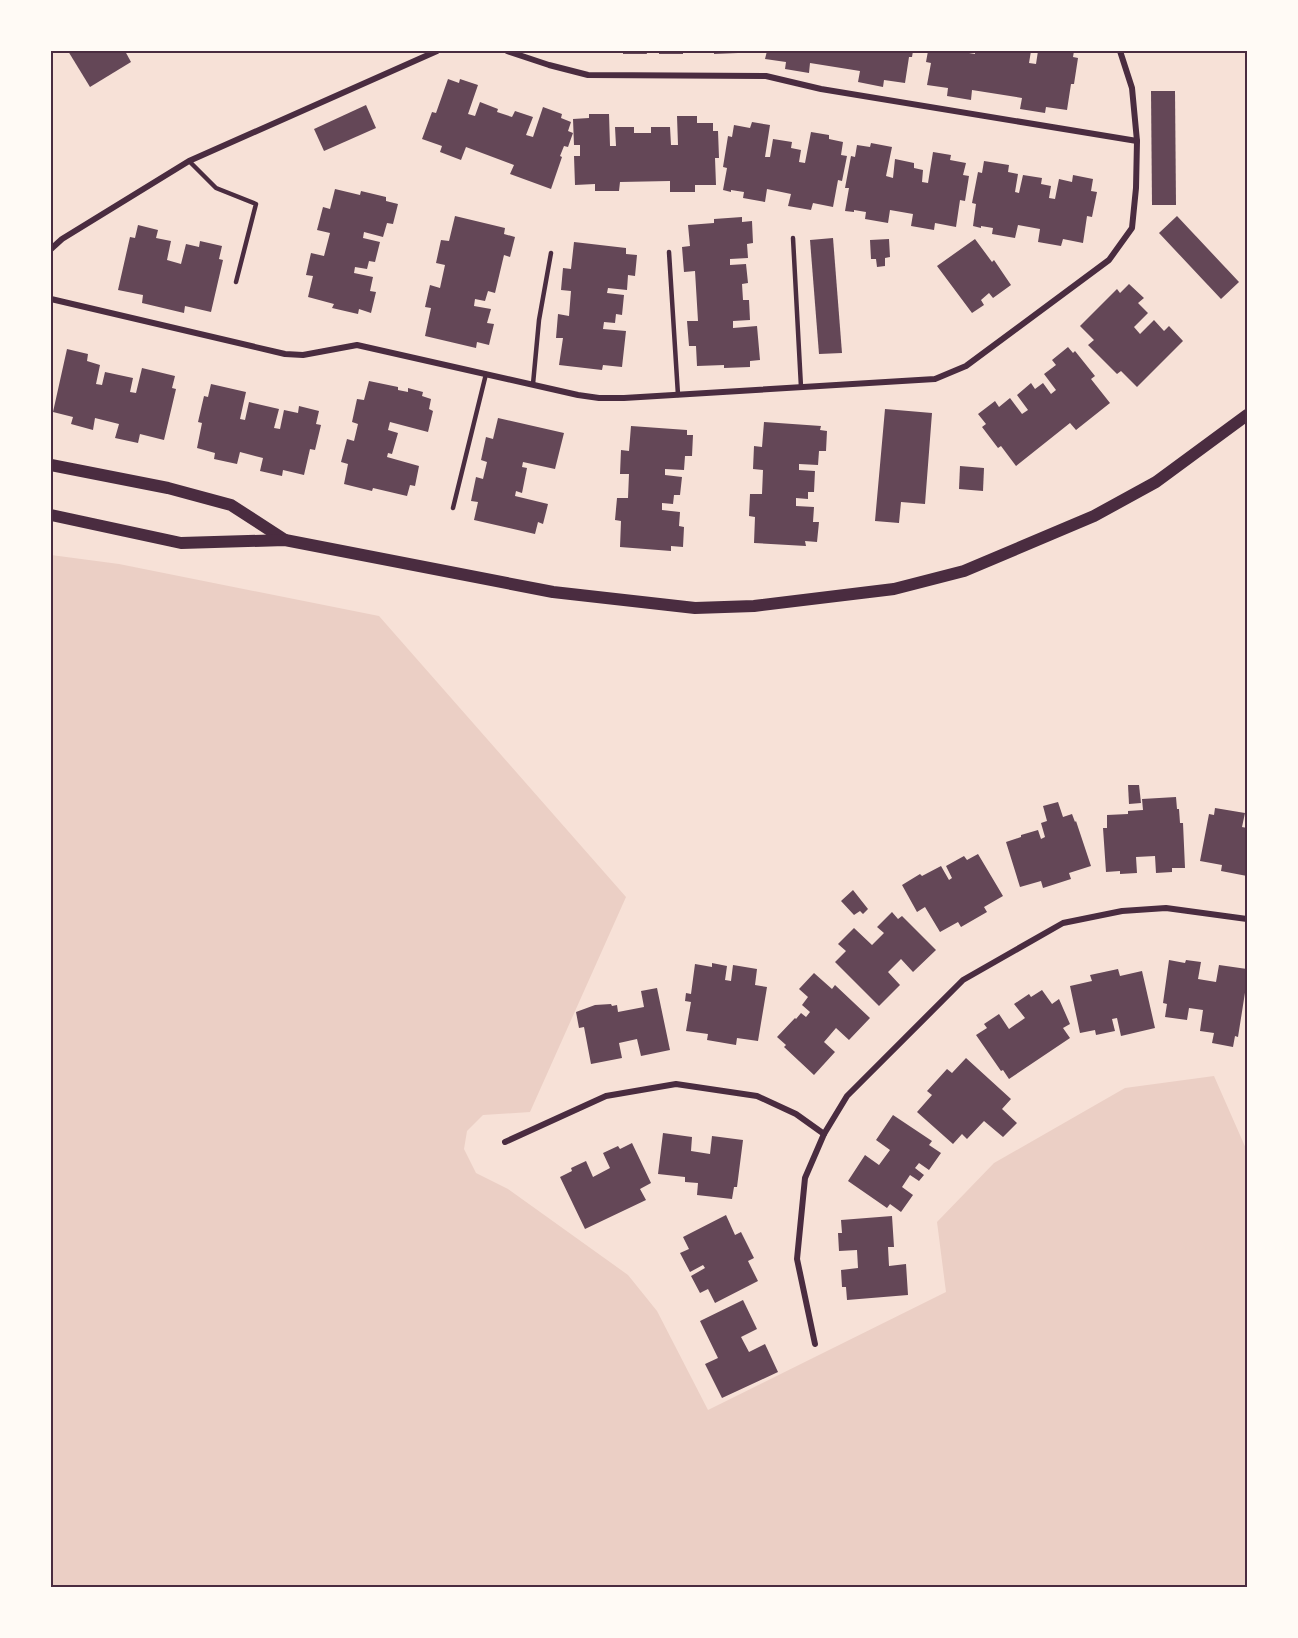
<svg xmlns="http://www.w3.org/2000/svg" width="1298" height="1638" font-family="'Golos Text',sans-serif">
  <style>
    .green { fill: #ebcfc5 }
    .building { fill: #644757 }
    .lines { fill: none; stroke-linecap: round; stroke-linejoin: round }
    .service { stroke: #4a2c40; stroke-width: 4.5 }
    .minor { stroke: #4a2c40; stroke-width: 6 }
    .secondary { stroke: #4a2c40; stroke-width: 12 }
    .neatline { fill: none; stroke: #4a2c40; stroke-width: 2 }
  </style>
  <rect width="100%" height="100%" fill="#f7e1d7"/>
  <path class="green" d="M51 555 119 564 379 616 626 897 530 1112 483 1115 467 1131 464 1149 476 1173 508 1189 628 1275 657 1311 708 1410 946 1292 937 1222 994 1163 1125 1088 1214 1076 1247 1151V1587H51Z"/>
  <g class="building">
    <path d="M68 51H125L131 62 90 87Z"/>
    <path d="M623 51H646L647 54H623Z"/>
    <rect x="659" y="51" width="24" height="3"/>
    <path d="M714 51H738V53L714 54Z"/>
    <path d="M767 51H913L912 57H909L905 83 884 80 883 87 858 82 860 71 810 63 809 73 785 69 786 62 765 59Z"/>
    <path d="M928 51H969V53L975 54V51H1031L1029 63 1036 64 1038 51H1074L1073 57 1078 58 1074 84H1071L1067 110 1046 107 1045 113 1020 109 1022 98 972 90 971 100 947 96 948 88 927 85 931 63 926 62Z"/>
    <path d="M448 79 459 83 460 79 478 85 468 114 475 116 480 102 498 109 497 112 512 117 515 111 533 117 526 135 533 137 543 107 562 114 561 118 571 122 568 131 573 133 568 147 564 146 560 156 562 157 551 189 510 174 514 165 466 147 461 160 440 152 442 146 422 139 432 112 436 113Z"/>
    <path d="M1151 91H1175L1176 205H1152Z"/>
    <path d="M366 105 376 128 324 151 314 129Z"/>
    <path d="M589 114H609L610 146H616L615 127H634V133H651V127H670L671 145H678L677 116H697V123H713V131H718L719 158H715L716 185H695V192H670V181L620 182 619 191H595V184L575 185 574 156H580V145H574L573 119 589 118Z"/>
    <path d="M752 122 770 125 765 157H770L773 139 792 142 791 148 801 150 799 162 805 163 811 132 829 135V139L843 142 841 155 847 156 842 181 838 180 833 207 813 203 811 210 788 206 791 194 767 189 765 202 743 198 744 192 731 190V192L723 190 727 168 723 167 728 136 732 137 734 125 750 128Z"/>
    <path d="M871 143 892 147 886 176 893 178 895 159 914 163V168L923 170 922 182 928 183 933 152 951 155 950 160 966 163 963 175 969 176 965 201 960 200 956 227 935 223 934 230 911 226 913 214 890 210 888 223 865 219 866 212 854 210V212L845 211 849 188H845L851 156 855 157 857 145 870 147Z"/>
    <path d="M984 161 1009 165 1008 172 1018 174 1015 192 1019 193 1023 175 1042 178 1041 184 1051 186 1049 198 1055 199 1059 179 1072 182 1073 175 1093 179 1091 191 1097 192 1092 217 1087 216 1083 243 1063 239 1061 246 1038 242 1040 229 1018 225 1015 238 992 234 993 228 981 226V228L973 226 976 204 972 203 978 172 982 173Z"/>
    <path d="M335 189 360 195 361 191 386 197V201L398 204 393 224 387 223 383 237 364 232 363 238 380 242 375 262 369 261 367 269 355 267 354 273 373 277 370 291 376 292 371 313 359 309 358 314 332 308 334 304 308 297 313 276 306 275 311 253 324 256 330 233 317 230 323 207 330 209Z"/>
    <path d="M455 216 505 228 504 234 515 237 510 257 504 255 495 293 488 291 485 301 475 299 474 306 491 309 487 323 494 324 489 345 477 342 476 348 425 336 431 308 425 307 430 285 440 288 445 265 436 263 441 240 449 241Z"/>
    <path d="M1177 216 1239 282 1221 299 1159 233Z"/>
    <path d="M742 217V222L752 221 753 243 747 244 748 258 730 259V265L746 264 748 283 742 284 743 300H749L750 320 733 321V328L757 326 760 360 750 361V367L724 368V365L697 366 696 346H689L687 321H698L695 271 684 272 682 247 690 246 688 225 714 223V219Z"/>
    <path d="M138 225 158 230 156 238 171 241 167 260 181 264 186 244 199 247 200 241 222 246 219 259 223 260 211 312 185 306 184 313 142 303 143 295 118 290 130 237 135 238Z"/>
    <path d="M833 238 842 353 819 354 810 240Z"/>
    <path d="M889 239 890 257 885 258V266L877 267 876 259H871L870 240Z"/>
    <path d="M975 239 992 262 994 260 1011 285 993 298 989 293 981 300 984 305 972 313 937 266Z"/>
    <path d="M574 242 626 248V254L637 255 635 276 628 275 627 290 608 288 607 293 624 295 622 315 616 314 615 323 604 322 603 329 626 331 622 367 603 365 602 370 559 365 563 338H556L558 314 569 316 571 291 561 290 563 268 571 269Z"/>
    <path d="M1129 284 1144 298 1138 303 1148 313 1134 327 1140 334 1154 320 1164 331 1169 326 1183 341 1137 387 1121 371 1117 374 1088 345 1094 340 1080 326 1117 289 1120 293Z"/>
    <path d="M1068 347 1073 353 1075 351 1095 376 1091 379 1110 403 1076 430 1070 423 1016 466 1001 446 998 448 982 427 986 424 978 414 995 401 999 407 1010 398 1022 414 1028 410 1017 395 1031 383 1035 389 1043 383 1051 394 1056 390 1044 374 1056 365 1052 360Z"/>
    <path d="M67 349 88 354 87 361 100 365 96 384 102 385 105 372 133 378 130 392 136 393 142 368 175 376 172 388 176 389 164 440 140 434 138 443 115 438 119 424 95 418 93 430 71 424 73 417 53 412Z"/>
    <path d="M369 381 398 387V390L408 392V388L423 392 422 396 431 399 429 409 433 411 428 432 390 422 388 430 398 433 392 454 388 453 387 457 419 466 415 486 410 485 407 496 373 488 372 491 344 484 348 464 341 462 347 439 354 441 358 424 352 422 357 399 364 400Z"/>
    <path d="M211 384 246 392 240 419 245 420 249 402 279 409 274 428 280 429 284 410 298 413 299 406 319 411 316 424 321 425 315 450 310 449 304 475 283 470 282 476 260 471 263 458 240 452 237 464 214 459 215 453 197 448 202 423 198 422 204 396 208 397Z"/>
    <path d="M885 409 932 413 925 504 901 502 899 523 875 521Z"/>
    <path d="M498 418 564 433 555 469 523 462 522 467 527 468 522 493 516 491 515 496 548 504 543 524 538 522 535 534 474 520 478 502 471 501 476 477 483 479 487 462 481 460 486 437 493 439Z"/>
    <path d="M764 422 821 426 820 430 827 431 826 451H819L818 465 799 464V470L815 471 814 492H808V499L796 498V506L814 507 813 522H819L817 542 805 541 806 546 754 543 755 517 749 516 750 494H762L763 470 753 469 754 446 762 447Z"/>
    <path d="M631 426 687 430V435H693L692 456H685L684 470 665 469V475L682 477 680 495H674L673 504 662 503V510L680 512 679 526 684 527 683 547 671 546V551L620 547 621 521 615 520 617 498H628L629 474H620L621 450 629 451Z"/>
    <path d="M960 466 984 468 983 491 959 489Z"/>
    <path d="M1128 785H1139L1141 803 1129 804Z"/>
    <path d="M1176 797 1177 809H1179L1180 823H1183L1185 868H1172V872L1156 873 1155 856 1136 857 1137 873 1120 874V871L1106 872 1103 828H1107V815L1128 814V811L1143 810 1142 799Z"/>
    <path d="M1058 802 1063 817 1072 814 1075 822 1076 821 1091 866 1069 873 1071 879 1043 888 1041 881 1020 887 1006 842 1021 837V835L1038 830 1041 839 1045 837 1041 823 1047 821 1043 806Z"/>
    <path d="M1215 808 1245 813 1242 827 1247 828V876L1221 871 1222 865 1200 861 1209 814 1214 815Z"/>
    <path d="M978 854 1003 896 984 907 987 912 961 927 958 922 940 932 925 907 917 912 902 885 920 874 922 876 941 866 949 880 952 878 946 866 964 856 967 860Z"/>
    <path d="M853 890 868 909 863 914 860 911 854 915 841 901Z"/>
    <path d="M892 912 898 919 902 916 936 950 913 972 901 959 888 972 900 985 879 1006 835 962 846 951 838 944 854 928 872 945 884 933 877 927Z"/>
    <path d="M1169 960 1185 963 1186 960 1201 962 1198 979 1216 982 1219 965 1247 969V980L1238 1037 1235 1036 1233 1047 1212 1043 1214 1033 1200 1031 1203 1010 1189 1008 1187 1020 1165 1017 1167 1004 1163 1003Z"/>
    <path d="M712 963 727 966 725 980 731 981 733 965 757 969 755 985 767 987 758 1041 737 1038 736 1045 707 1040 708 1034 686 1031 691 1002 685 1001 686 993 691 994 695 964 712 967Z"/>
    <path d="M1118 969 1120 976 1142 971 1155 1028 1121 1036 1117 1018 1112 1019 1115 1031 1096 1035 1095 1030 1080 1033 1070 986 1092 981 1090 975Z"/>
    <path d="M814 973 832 989 835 985 870 1018 849 1040 836 1028 824 1042 835 1052 814 1075 784 1047 786 1045 777 1037 795 1018 796 1019 801 1013 806 1017 810 1012 802 1005 808 997 799 989Z"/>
    <path d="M657 988 670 1050 641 1056 637 1039 619 1043 622 1058 591 1064 584 1027 579 1028 576 1012 595 1005 611 1004 612 1006 617 1005 618 1012 644 1007 641 991Z"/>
    <path d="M1042 990 1052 1004 1059 999 1070 1024 1063 1028 1070 1038 1009 1079 1003 1070 1001 1071 976 1035 987 1028 984 1024 999 1014 1009 1029 1025 1018 1014 1004 1029 994 1031 997Z"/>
    <path d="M966 1058 1011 1099 1002 1109 1017 1123 1003 1137 984 1121 967 1139 962 1134 953 1144 917 1112 932 1095 927 1091 947 1069 952 1073Z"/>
    <path d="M893 1115 932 1141 929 1145 941 1153 929 1170 919 1163 915 1168 924 1175 919 1181 910 1175 902 1187 913 1195 901 1212 890 1204 887 1208 848 1181 865 1155 879 1165 890 1150 876 1140Z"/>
    <path d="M663 1133 692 1137 691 1151 710 1154 712 1136 743 1140 737 1187H734L732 1199 697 1195 698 1183 685 1182V1177L658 1174Z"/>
    <path d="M632 1143 651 1183 640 1189 646 1200 585 1229 560 1177 572 1171 571 1168 586 1161 593 1177 610 1168 603 1153 618 1146 620 1149Z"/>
    <path d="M726 1215 735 1235 741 1232 754 1258 748 1261 758 1281 715 1303 708 1289 700 1293 691 1276 705 1268 703 1265 690 1272 680 1253 689 1249 683 1237Z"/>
    <path d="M892 1216 894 1247H888L889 1266 906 1264 908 1295 847 1300 846 1287H842L841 1270 858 1268 857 1250 839 1251 838 1233H842L841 1220Z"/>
    <path d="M743 1300 757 1329 741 1337 749 1352 765 1344 778 1372 722 1398 705 1364 718 1358 700 1321Z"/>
  </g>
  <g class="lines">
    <g class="service">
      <path d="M189 161 216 188 256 204 236 282"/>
      <path d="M793 238 801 387"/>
      <path d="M669 252 678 395"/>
      <path d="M533 384 539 320 551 253"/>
      <path d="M453 508 486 374"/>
    </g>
    <g class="minor">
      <path d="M507 51 549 65 588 75 766 76 821 89 1137 141"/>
      <path d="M51 249 62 239 189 161 437 51"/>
      <path d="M51 299 285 354 303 355 357 345 578 395 599 398H624L935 379 966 366 1109 260 1132 228 1136 188 1137 141 1132 88 1120 51"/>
      <path d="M505 1142 606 1096 676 1084 757 1096 796 1114 824 1134"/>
      <path d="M815 1344 797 1259 805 1178 824 1134 847 1096 963 980 1063 923 1122 911 1166 908 1247 919"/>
    </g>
    <g class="secondary">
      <path d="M51 465 168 488 231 505 285 540"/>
      <path d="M51 515 181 543 285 540 553 592 695 608 754 606 894 589 964 571 1094 516 1156 482 1247 415"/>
    </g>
  </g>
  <rect width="1298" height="1638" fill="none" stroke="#fffaf5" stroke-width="105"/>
  <rect x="52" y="52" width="1194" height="1534" class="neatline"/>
</svg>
